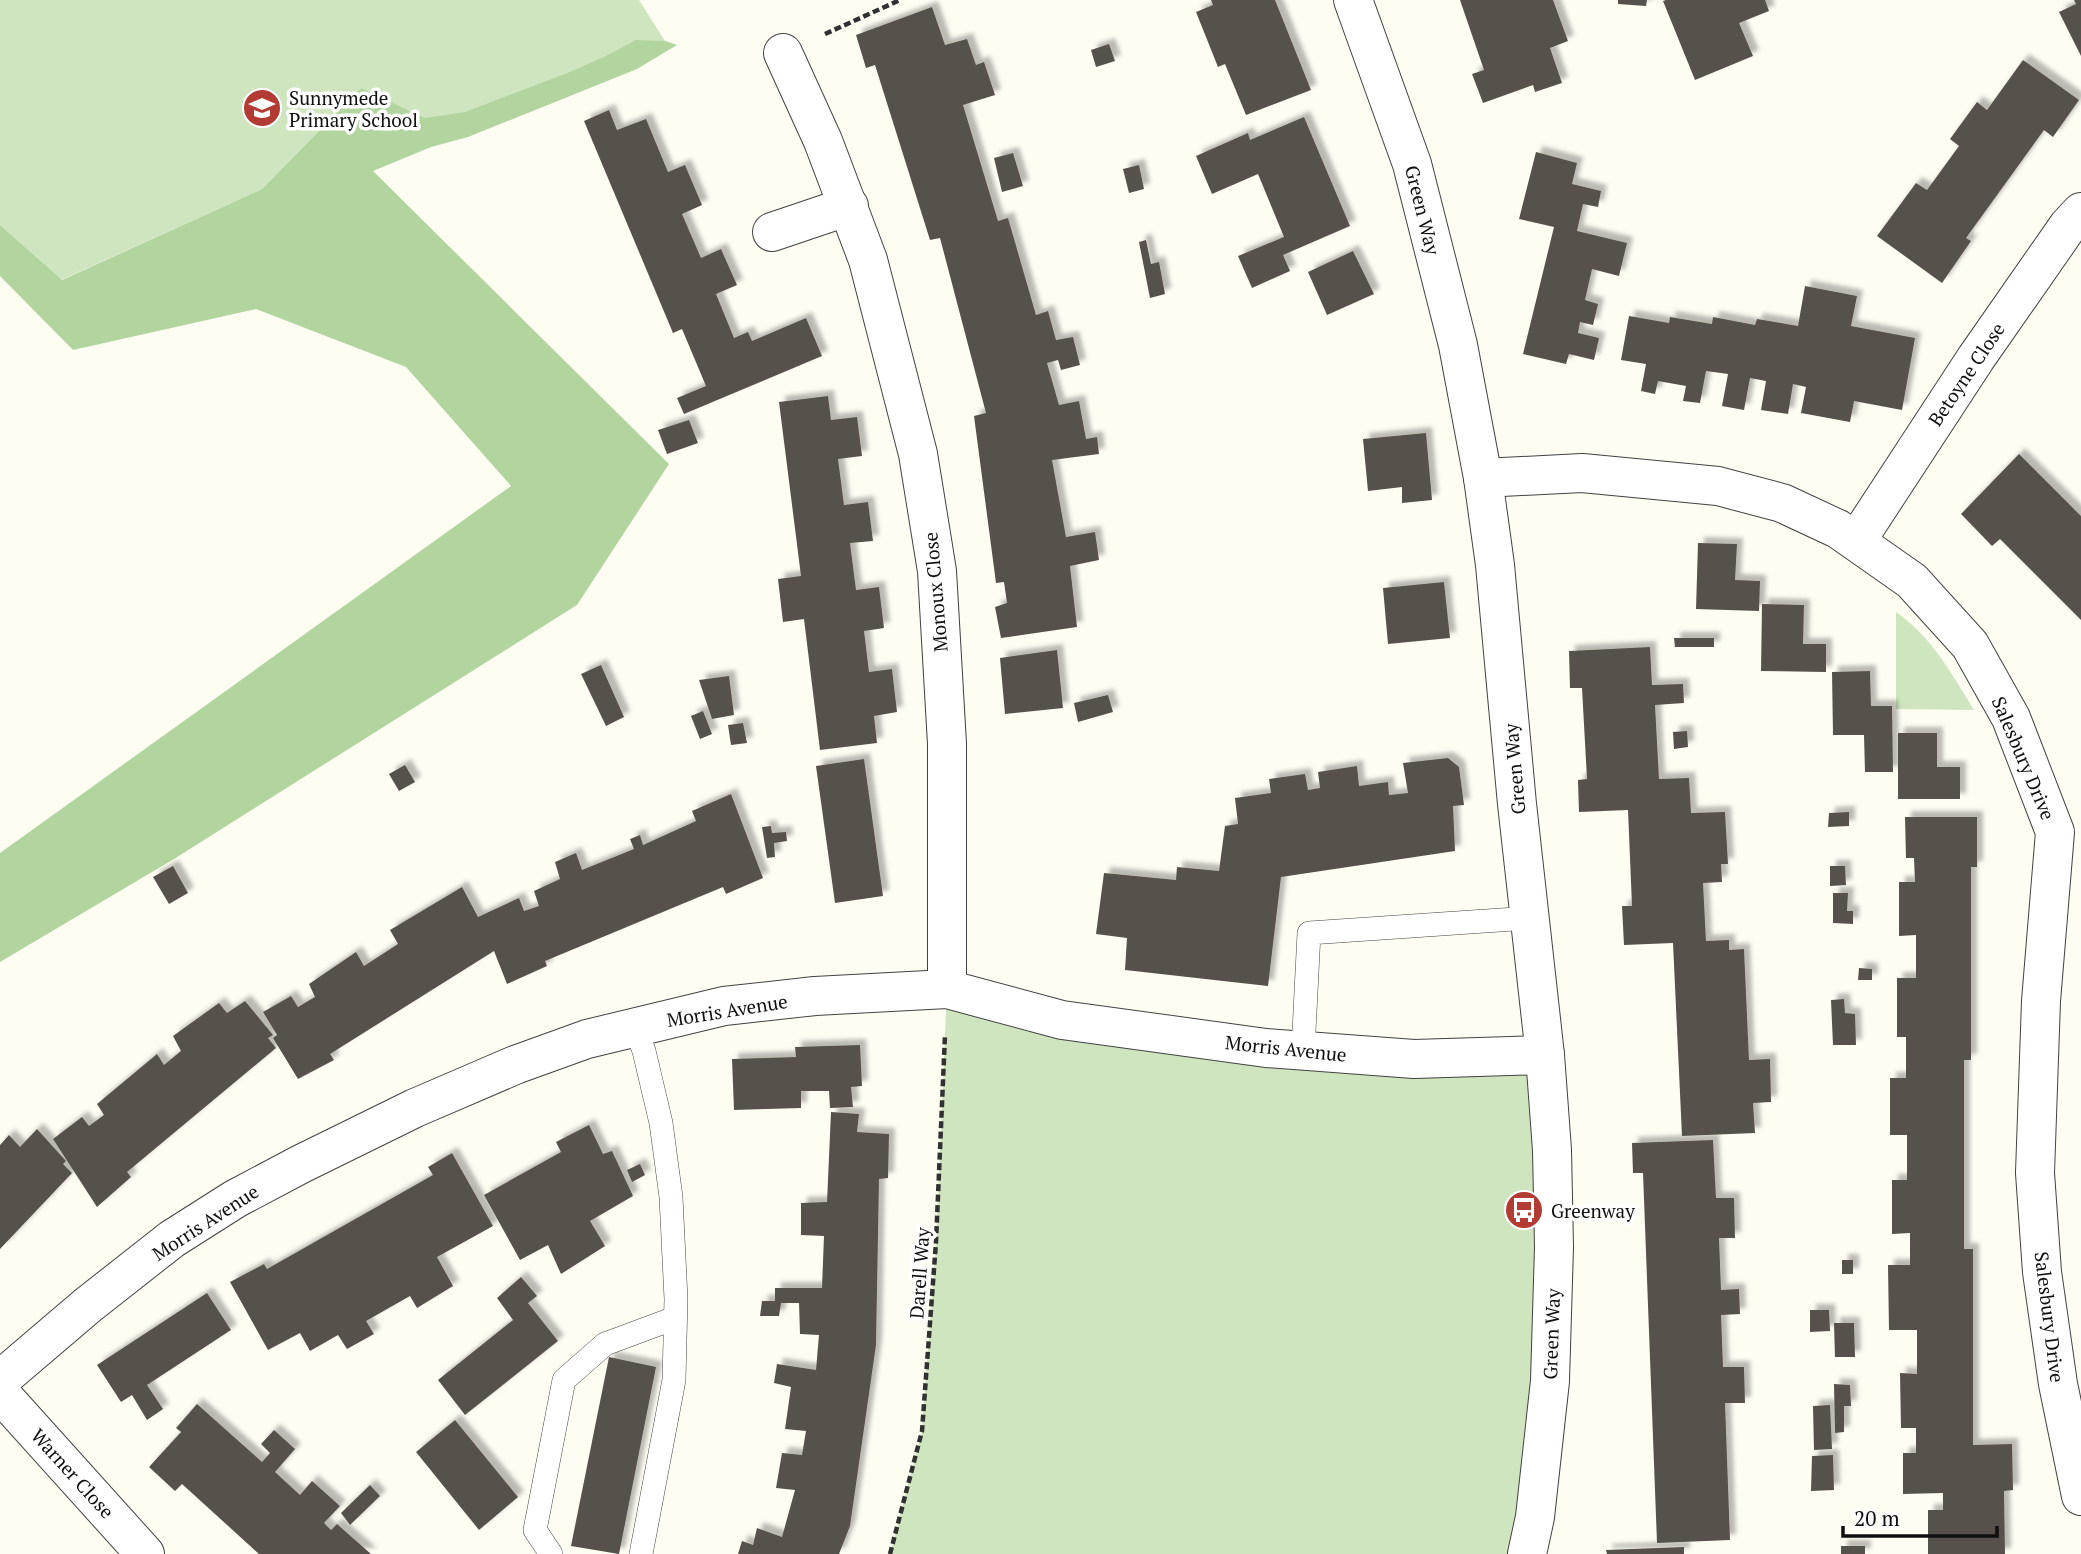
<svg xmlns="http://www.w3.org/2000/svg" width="2081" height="1554" font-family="'PT Serif',serif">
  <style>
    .green { fill: #cfe5bf }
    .forest { fill: #b2d59f }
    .building { fill: #57514c; filter: url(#shadow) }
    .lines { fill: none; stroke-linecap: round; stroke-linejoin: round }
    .lane-casing { stroke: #424242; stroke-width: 24 }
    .street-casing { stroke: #424242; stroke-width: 40 }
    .path { stroke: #313131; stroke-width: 4.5; stroke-dasharray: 7 3.5; stroke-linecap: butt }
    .lane { stroke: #fff; stroke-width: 23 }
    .street { stroke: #fff; stroke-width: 38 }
    .labels { text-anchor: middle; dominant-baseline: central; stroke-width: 7; stroke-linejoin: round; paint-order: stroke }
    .poi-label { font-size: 19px; fill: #0f0f0f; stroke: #fff; text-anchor: start }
    .street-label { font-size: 19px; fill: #0f0f0f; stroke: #fff }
  </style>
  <defs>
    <filter id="shadow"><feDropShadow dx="6" dy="-6" stdDeviation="2" flood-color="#0004"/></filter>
  </defs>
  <rect width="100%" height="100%" fill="#fefdf2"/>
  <g class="green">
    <path d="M0 0H639L665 41 677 45 460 135 361 88 262 189 61 280 0 225Z"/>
    <path d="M1896 612C1931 636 1952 674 1974 710L1896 709Z"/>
    <path d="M947 989 1062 1020 1545 1055 1527 1554H890L922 1431 936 1242Z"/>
  </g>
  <path class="forest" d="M636 40 665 41 677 45 637 69 468 137 431 147 373 171 669 464 577 605 174 859 0 962V853L511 486 406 367 256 309 73 350 0 276V225L62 280 262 189 361 88 425 118 465 112 570 72 606 56Z"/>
  <g class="building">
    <path d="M1211 0H1275L1311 90 1246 115 1225 64 1218 67 1196 12 1213 5Z"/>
    <path d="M1460 0H1553L1568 41 1550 48 1562 83 1535 92 1533 85 1483 103 1472 74 1484 70Z"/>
    <path d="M1618 0H1647L1646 6 1618 4Z"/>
    <path d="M1666 0H1765L1769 11 1739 23 1753 56 1695 80 1663 1Z"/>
    <path d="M2074 0H2081V56L2059 12 2076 4Z"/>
    <path d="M932 7 945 45 967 39 976 65 984 62 995 95 963 105 998 221 1008 218 1036 315 1048 311 1056 340 1073 337 1080 365 1061 370 1058 360 1047 363 1059 405 1079 401 1086 439 1097 437 1099 454 1052 460 1066 537 1095 532 1099 560 1070 566 1077 627 1001 638 995 607 1007 603 1004 582 996 583 974 416 986 413 940 238 930 240 875 65 866 68 856 35Z"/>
    <path d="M1109 44 1115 61 1096 67 1091 50Z"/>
    <path d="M2023 60 2079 100 2053 137 2044 130 1966 238 1971 241 1942 283 1877 236 1916 183 1927 190 1959 146 1950 139 1977 102 1987 110Z"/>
    <path d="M609 110 617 130 646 119 668 172 685 165 702 205 682 214 701 258 721 249 737 285 716 294 734 338 748 332 752 341 806 318 822 356 684 414 677 398 706 386 682 329 673 333 584 121Z"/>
    <path d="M1304 117 1350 226 1283 255 1290 271 1252 288 1238 256 1284 237 1258 174 1212 194 1196 156 1248 133 1250 140Z"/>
    <path d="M1536 152 1577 163 1572 184 1601 191 1598 207 1583 204 1577 231 1627 243 1619 276 1592 269 1585 300 1598 304 1593 325 1580 322 1578 333 1599 338 1594 360 1569 354 1566 364 1523 354 1554 227 1519 219Z"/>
    <path d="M1013 153 1023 186 1002 192 994 158Z"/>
    <path d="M1139 165 1144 189 1129 193 1123 169Z"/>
    <path d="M1146 240 1151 264 1159 262 1165 294 1150 298 1139 242Z"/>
    <path d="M1353 251 1374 294 1327 315 1308 272Z"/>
    <path d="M1805 286 1857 296 1851 326 1915 338 1902 410 1854 401 1850 422 1801 413 1806 387 1793 384 1788 414 1761 410 1766 381 1750 378 1744 410 1722 406 1728 374 1706 371 1700 403 1683 401 1686 386 1658 381 1655 394 1641 391 1646 364 1621 360 1629 316 1669 323 1670 317 1712 324 1713 317 1755 325 1757 319 1798 326Z"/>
    <path d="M828 396 831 420 857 417 862 456 838 459 844 505 868 502 873 541 850 543 856 590 879 587 884 628 864 631 869 672 892 669 897 712 874 716 877 743 820 750 804 619 783 622 778 579 801 576 779 402Z"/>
    <path d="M689 420 698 443 667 454 658 430Z"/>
    <path d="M1426 433 1432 500 1402 503V487L1368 491 1363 439Z"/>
    <path d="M2019 454 2081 516V620L2000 539 1992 546 1961 514Z"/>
    <path d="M1698 543 1737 544 1735 580 1760 581 1759 611 1696 609Z"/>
    <path d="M1444 582 1450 638 1388 644 1383 588Z"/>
    <path d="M1762 604 1804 605 1803 644H1826V672L1761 671Z"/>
    <path d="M1674 638H1714V647H1675Z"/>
    <path d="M1650 647 1652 685 1683 684 1684 703 1655 705 1659 779 1689 778 1691 813 1725 812 1728 864H1721L1722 882 1703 883 1706 941 1729 940V950L1744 949 1749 1060 1770 1059 1771 1102 1753 1103 1755 1133 1682 1136 1673 943 1624 945 1622 906H1632L1628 810 1579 812 1578 780 1587 779 1582 688H1570L1569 651Z"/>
    <path d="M1057 650 1063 708 1005 714 1000 658Z"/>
    <path d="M601 665 624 717 606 726 581 674Z"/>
    <path d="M1870 671 1871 706H1892L1893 772H1865L1864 735H1833L1832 672Z"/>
    <path d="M729 676 734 715 712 719 699 680Z"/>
    <path d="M1108 695 1113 712 1078 722 1074 703Z"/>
    <path d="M703 711 712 734 700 739 691 716Z"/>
    <path d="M743 723 747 743 731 745 728 725Z"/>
    <path d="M1687 731 1688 747 1674 749 1673 732Z"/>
    <path d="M1898 733H1937V767H1960V799H1898Z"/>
    <path d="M1448 758 1459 767 1464 805 1453 806 1455 851 1281 877 1268 986 1125 970 1127 938 1096 934 1104 873 1176 880 1177 867 1219 871 1225 826 1238 824 1235 798 1271 793 1269 779 1305 774 1308 790 1320 788 1318 772 1357 766 1359 786 1388 782 1389 795 1408 793 1403 763Z"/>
    <path d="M864 759 883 896 835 903 816 766Z"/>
    <path d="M405 765 415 782 399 791 389 774Z"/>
    <path d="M731 794 763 878 726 894 723 887 545 961 547 966 507 984 494 951 330 1054 334 1060 298 1079 273 1038 277 1035 263 1012 291 996 298 1007 315 997 309 984 356 952 364 966 398 944 390 930 462 887 478 917 519 898 524 911 539 906 534 891 560 879 555 862 576 853 582 870 634 849 630 839 640 835 643 845 696 821 692 811Z"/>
    <path d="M1849 812V826L1828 827 1829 813Z"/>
    <path d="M1905 817H1977V867H1971V1060H1964V1249H1973V1445L2012 1444 2013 1490 2004 1491 2005 1554H1928V1510H1943V1493L1903 1494V1453H1916V1428H1901L1900 1373 1917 1374V1330H1889L1888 1265H1910V1233L1892 1234V1180H1907V1135H1890V1078H1906V1037H1897V978H1916V935L1899 936V882H1915L1914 858H1906Z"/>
    <path d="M771 826 772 833 786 832 787 841 774 843 775 857 767 858 762 827Z"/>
    <path d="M173 866 188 893 169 904 153 877Z"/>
    <path d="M1830 866H1845L1846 885 1830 886Z"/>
    <path d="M1833 893H1848L1847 911H1853V924L1833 923Z"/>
    <path d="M1859 968 1872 969V980H1858Z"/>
    <path d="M1844 999 1845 1013 1855 1014 1856 1045H1833L1831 1000Z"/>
    <path d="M245 1001 273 1035 268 1038 276 1048 127 1172 131 1177 97 1207 53 1139 82 1117 89 1126 104 1115 97 1104 157 1054 164 1065 181 1051 173 1036 219 1003 227 1013Z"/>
    <path d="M860 1045 862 1086 851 1087 853 1107 830 1108 829 1091H801V1108L734 1110 732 1059 796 1057 795 1047Z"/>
    <path d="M831 1112 859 1114 857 1132 889 1134 888 1178 879 1179 876 1345 850 1526 839 1554H738L742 1541 753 1545 757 1528 782 1537 795 1490 776 1488 782 1453 802 1455 806 1431 785 1429 791 1387 774 1383 777 1364 816 1370 819 1335 800 1334 799 1303H781L779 1316H760L762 1301H775V1288H822L824 1236 801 1235V1203L827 1202Z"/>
    <path d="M589 1125 603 1154 612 1151 633 1196 590 1221 605 1246 561 1274 548 1245 520 1260 484 1195 561 1152 556 1142Z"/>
    <path d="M37 1129 66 1161 63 1164 72 1173 0 1249V1145L9 1135 20 1147Z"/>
    <path d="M1713 1140 1716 1198H1734L1735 1238H1719L1721 1290 1739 1289 1740 1314 1721 1315 1723 1367H1744L1745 1403H1725L1730 1540 1657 1543 1643 1173H1633L1632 1143Z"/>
    <path d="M452 1153 493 1226 437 1257 453 1286 417 1308 410 1296 366 1321 374 1334 347 1349 338 1335 310 1351 300 1333 268 1350 230 1282 264 1264 267 1269 433 1175 428 1167Z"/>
    <path d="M640 1164 645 1175 632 1182 627 1170Z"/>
    <rect x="1842" y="1260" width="11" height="14"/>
    <path d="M521 1277 537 1296 528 1303 558 1341 465 1415 438 1380 513 1320 497 1298Z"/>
    <path d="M207 1293 231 1330 147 1385 163 1409 147 1420 132 1395 121 1402 97 1365Z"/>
    <path d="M1810 1310H1829L1830 1331 1810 1332Z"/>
    <path d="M1834 1323H1854L1855 1357H1835Z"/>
    <path d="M609 1357 656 1367 619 1554 571 1546Z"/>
    <path d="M1834 1384 1850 1385 1851 1406H1844V1432L1835 1433Z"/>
    <path d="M197 1404 262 1462 270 1453 261 1444 274 1430 295 1449 275 1472 300 1495 312 1481 340 1506 324 1523 331 1530 337 1524 371 1554H259L182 1484 175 1491 149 1467 181 1432 176 1428Z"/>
    <path d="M1830 1405 1832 1449 1814 1450 1813 1406Z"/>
    <path d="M455 1420 518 1497 479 1530 416 1452Z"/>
    <path d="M1833 1455 1834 1490 1811 1491 1812 1456Z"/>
    <path d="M370 1485 380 1496 350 1525 341 1513Z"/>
    <rect x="1841" y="1546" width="24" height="8"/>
    <path d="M1684 1547V1554H1607L1606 1550Z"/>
  </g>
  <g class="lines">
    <defs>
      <g id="lane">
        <path d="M635 1027 644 1051 661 1123 671 1197 676 1299 674 1380 641 1554"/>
        <path d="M1303 1051 1309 933 1530 918"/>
        <path d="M551 1554 535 1530 564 1380 605 1344 675 1318"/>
      </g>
      <g id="street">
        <path d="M1353 0 1412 164 1458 345 1483 478 1495 565 1517 804 1545 1055 1552 1150 1554 1247 1550 1381 1535 1517 1527 1554"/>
        <path d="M783 53 823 141 868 260 918 454 937 571 947 744V989"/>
        <path d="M772 232 849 206"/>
        <path d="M1483 478 1582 473 1718 486 1782 503 1838 529 1912 581 1970 645 2011 718 2055 832 2041 1001 2035 1173 2042 1272 2058 1384 2081 1496"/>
        <path d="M1857 540 1976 358 2068 226 2081 212"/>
        <path d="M0 1380 88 1305 172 1239 235 1199 301 1164 415 1108 515 1065 587 1039 724 1006 815 996 947 989 1062 1020 1266 1048 1414 1059 1545 1055"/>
        <path d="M0 1393 145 1554"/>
      </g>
    </defs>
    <use href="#lane" class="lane-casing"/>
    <use href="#street" class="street-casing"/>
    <g class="path">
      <path d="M825 34 900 0"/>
      <path d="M890 1554 922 1431 936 1242 945 1035"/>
    </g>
    <use href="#lane" class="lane"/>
    <use href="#street" class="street"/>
  </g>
  <defs>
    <symbol id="school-disc" viewBox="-11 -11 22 22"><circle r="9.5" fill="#b23b34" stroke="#fff"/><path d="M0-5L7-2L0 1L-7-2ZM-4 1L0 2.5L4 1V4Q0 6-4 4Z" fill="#fff"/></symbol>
    <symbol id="bus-disc" viewBox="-11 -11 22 22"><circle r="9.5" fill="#b23b34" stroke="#fff"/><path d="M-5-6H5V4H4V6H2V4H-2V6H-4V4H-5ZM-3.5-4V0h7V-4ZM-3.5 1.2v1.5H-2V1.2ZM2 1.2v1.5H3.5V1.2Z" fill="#fff"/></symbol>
  </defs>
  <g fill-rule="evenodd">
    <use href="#school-disc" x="240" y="86" width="44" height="44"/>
    <use href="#bus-disc" x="1502" y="1188" width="44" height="44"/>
  </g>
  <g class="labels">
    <g class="poi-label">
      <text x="289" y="97">Sunnymede<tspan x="289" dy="22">Primary School</tspan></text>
      <text x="1551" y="1210">Greenway</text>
    </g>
    <g class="street-label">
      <text transform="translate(1423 210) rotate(76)">Green Way</text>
      <text transform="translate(1966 374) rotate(-56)">Betoyne Close</text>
      <text transform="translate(935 592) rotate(-95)">Monoux Close</text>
      <text transform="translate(2024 758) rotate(67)">Salesbury Drive</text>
      <text transform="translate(1514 769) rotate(-95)">Green Way</text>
      <text transform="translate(727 1010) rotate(-9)">Morris Avenue</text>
      <text transform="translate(1286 1048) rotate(6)">Morris Avenue</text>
      <text transform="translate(205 1222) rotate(-33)">Morris Avenue</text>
      <text transform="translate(919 1273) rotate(-86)">Darell Way</text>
      <text transform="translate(2050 1317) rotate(83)">Salesbury Drive</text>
      <text transform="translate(1551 1334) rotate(-88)">Green Way</text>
      <text transform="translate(73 1473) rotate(48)">Warner Close</text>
    </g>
  </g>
  <path d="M1843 1526v10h154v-10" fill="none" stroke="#0f0f0f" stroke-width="3.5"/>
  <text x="1854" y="1526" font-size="21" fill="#0f0f0f" stroke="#ffffff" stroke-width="5" paint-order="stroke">20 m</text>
</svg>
